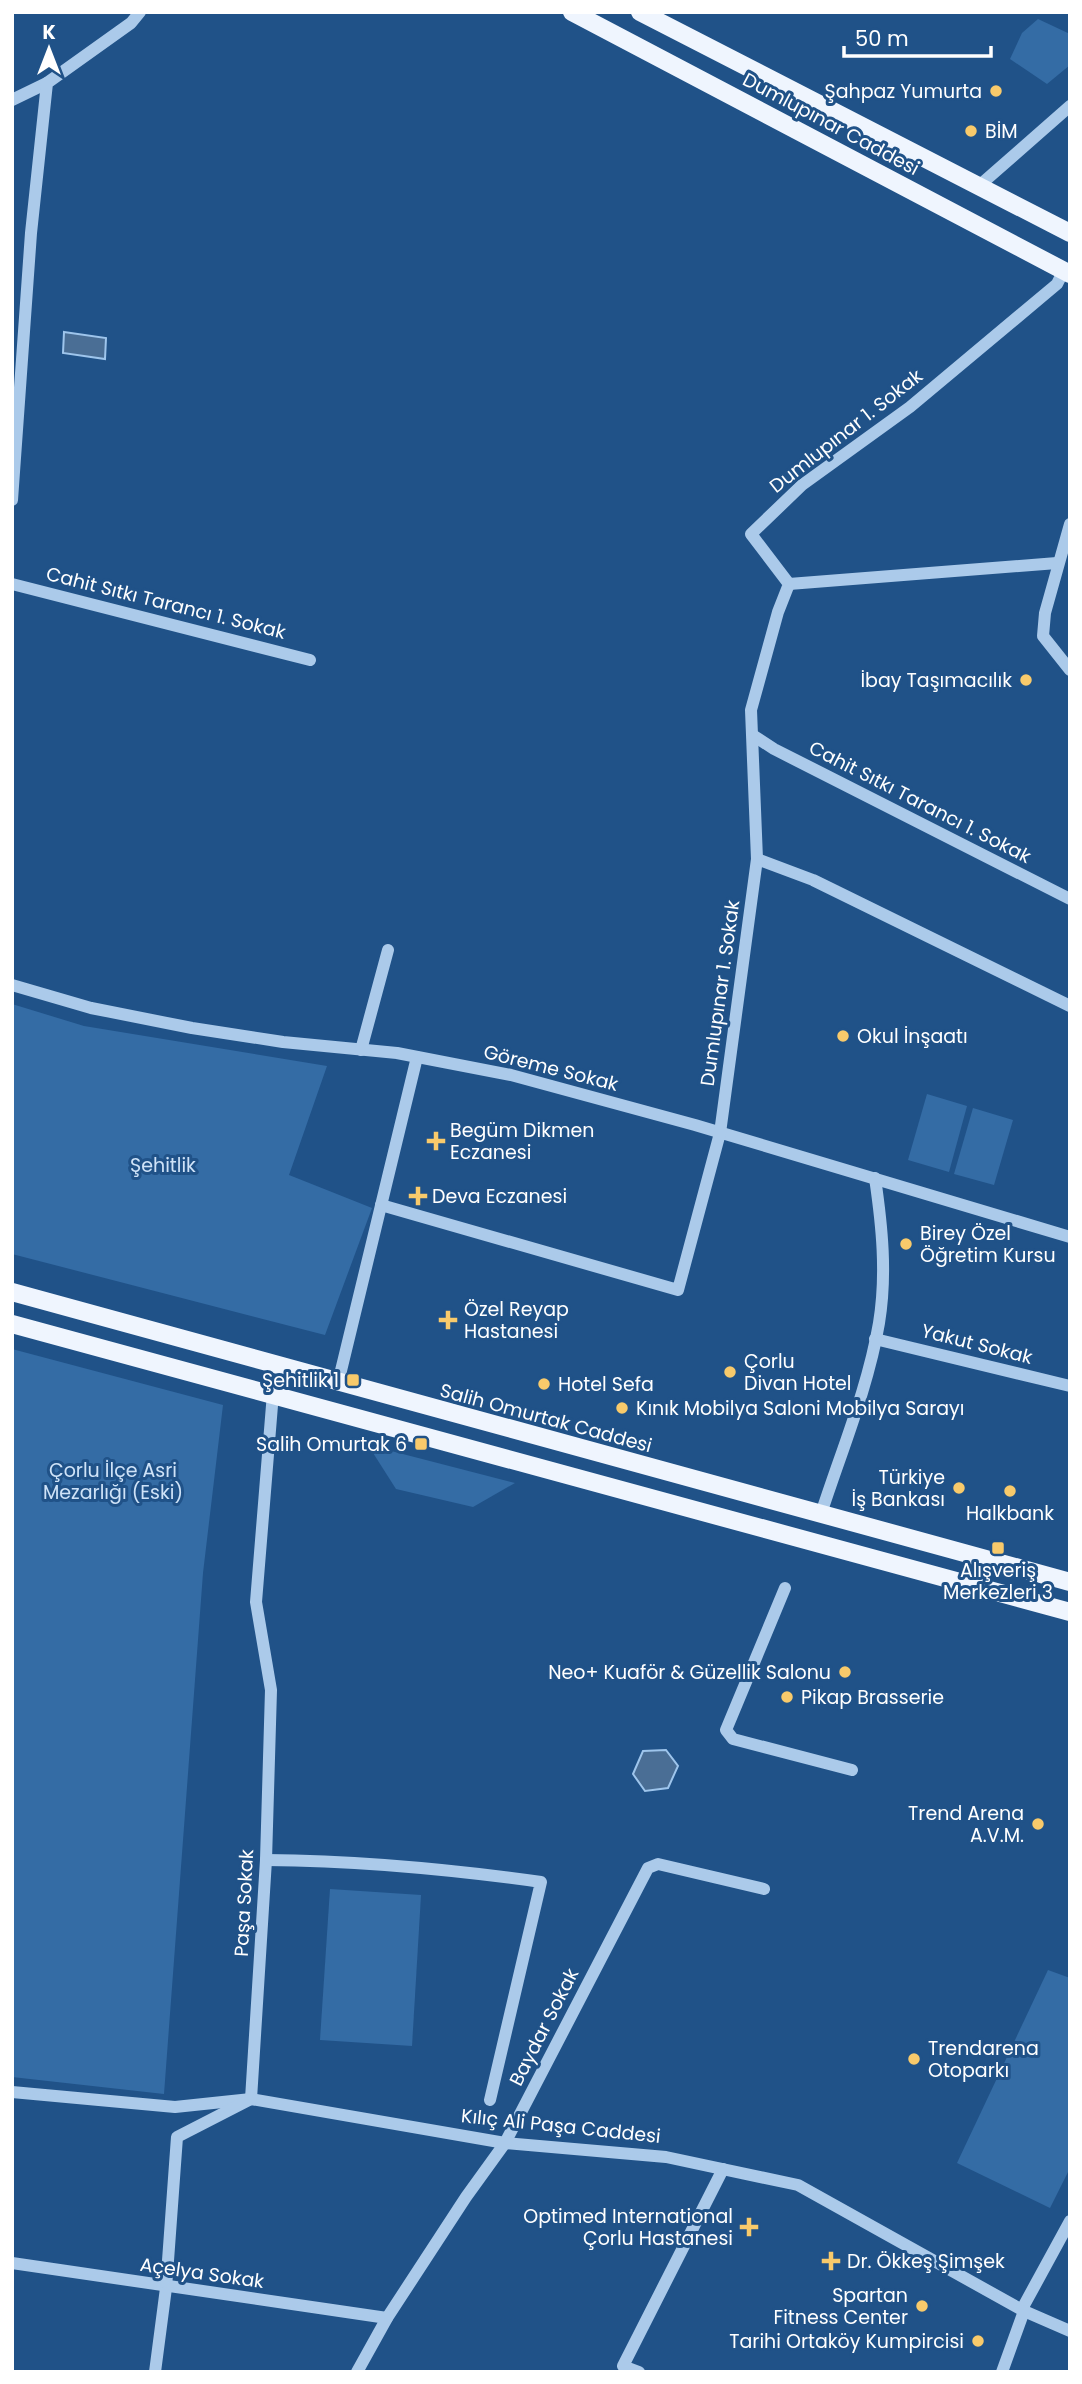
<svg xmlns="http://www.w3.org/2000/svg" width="1082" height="2384" font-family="Poppins,sans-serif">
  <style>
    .green { fill: #346ca5 }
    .water { fill: #4a6e95; stroke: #9ec5ec; stroke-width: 2 }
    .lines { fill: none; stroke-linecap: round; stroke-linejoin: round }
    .minor { stroke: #abcaea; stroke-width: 12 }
    .major { stroke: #eff5fe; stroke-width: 18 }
    .poi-dot { fill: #f8ca6b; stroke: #205288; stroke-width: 2.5 }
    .labels { text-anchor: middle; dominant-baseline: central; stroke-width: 6; stroke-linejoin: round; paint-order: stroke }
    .poi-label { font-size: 19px; fill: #fff; stroke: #205288; text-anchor: start }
    .street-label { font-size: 19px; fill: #fff; stroke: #205288 }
    .park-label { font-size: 19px; fill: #cfe3f8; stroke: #205288 }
  </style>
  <rect width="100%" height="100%" fill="#205288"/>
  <g class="green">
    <path d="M1038 19 1070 34V65L1047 84 1010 59 1022 33Z"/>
    <path d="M12 1004 84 1026 327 1066 289 1175 372 1208 325 1335 12 1254Z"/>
    <path d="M927 1094 967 1106 949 1172 908 1160Z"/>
    <path d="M973 1108 1013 1120 994 1185 954 1174Z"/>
    <path d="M12 1349 223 1405 203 1573 164 2094 12 2077Z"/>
    <path d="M368 1445 515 1483 473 1507 396 1489Z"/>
    <path d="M330 1889 421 1895 412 2046 320 2040Z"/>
    <path d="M1048 1970 1070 1978V2168L1050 2208 957 2163Z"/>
  </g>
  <g class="water">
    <path d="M64 332 106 338 105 359 63 353Z"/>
    <path d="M666 1750 678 1766 668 1788 645 1791 633 1774 643 1751Z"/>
  </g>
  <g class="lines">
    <g class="minor">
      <path d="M12 100 47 83"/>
      <path d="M980 185 1070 106"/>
      <path d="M12 500 31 233 47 83 131 23 140 12"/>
      <path d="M1070 524 1045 613 1043 636 1070 670"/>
      <path d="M12 584 310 660"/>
      <path d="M789 584 1057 563"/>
      <path d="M754 736 774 749 1070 899"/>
      <path d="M757 859 813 880 1070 1006"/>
      <path d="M12 985 91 1008 192 1028 283 1042 397 1053 511 1075 695 1125 1070 1237"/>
      <path d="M361 1050 388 950"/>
      <path d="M381 1205 678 1290 720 1133 757 859 751 710 778 612 789 584 751 534 802 485 910 407 1057 284 1064 270"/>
      <path d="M875 1339 1070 1386"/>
      <path d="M338 1383 417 1057"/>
      <path d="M821 1514C841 1452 868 1388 879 1323 887 1274 882 1226 875 1178"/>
      <path d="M785 1588 726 1730 733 1739 852 1770"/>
      <path d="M266 1860C358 1861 449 1869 541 1882L490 2100"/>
      <path d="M12 2092 175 2107 251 2099 505 2143 666 2157 798 2185 1024 2311 1070 2331"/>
      <path d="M12 2263 387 2318"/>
      <path d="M1022 2309 1070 2221"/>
      <path d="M155 2372 166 2288 177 2137 251 2099 266 1860 271 1690 256 1602 273 1393"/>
      <path d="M357 2372 387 2318 466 2197 505 2143 648 1868 658 1864 764 1889"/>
      <path d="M639 2372 623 2366 723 2169"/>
      <path d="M1002 2372 1024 2311"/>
    </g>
    <g class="major">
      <path d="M572 12 1070 274"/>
      <path d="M640 12 1070 233"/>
      <path d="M12 1292 1070 1582"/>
      <path d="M12 1324 1070 1612"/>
    </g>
  </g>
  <g class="poi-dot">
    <circle cx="996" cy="91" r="7"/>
    <circle cx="971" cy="131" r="7"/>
    <circle cx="1026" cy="680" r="7"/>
    <circle cx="843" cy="1036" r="7"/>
    <path d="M432.5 1130.5h7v7h7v7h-7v7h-7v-7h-7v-7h7z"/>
    <path d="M414.5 1185.5h7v7h7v7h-7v7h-7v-7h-7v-7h7z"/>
    <circle cx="906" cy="1244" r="7"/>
    <path d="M444.5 1309.5h7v7h7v7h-7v7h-7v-7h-7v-7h7z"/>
    <circle cx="730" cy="1372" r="7"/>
    <rect x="346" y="1373" width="14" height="14" rx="3.5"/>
    <circle cx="544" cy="1384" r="7"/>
    <circle cx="622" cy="1408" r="7"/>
    <rect x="414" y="1437" width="14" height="14" rx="3.5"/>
    <circle cx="959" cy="1488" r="7"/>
    <circle cx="1010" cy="1491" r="7"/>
    <rect x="991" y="1541" width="14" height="14" rx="3.5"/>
    <circle cx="845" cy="1672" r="7"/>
    <circle cx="787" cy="1697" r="7"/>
    <circle cx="1038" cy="1824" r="7"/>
    <circle cx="914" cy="2059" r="7"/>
    <path d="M745.5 2216.5h7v7h7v7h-7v7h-7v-7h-7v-7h7z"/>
    <path d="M827.5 2250.5h7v7h7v7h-7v7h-7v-7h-7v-7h7z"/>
    <circle cx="922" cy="2306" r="7"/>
    <circle cx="978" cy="2341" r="7"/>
  </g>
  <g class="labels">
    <g class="poi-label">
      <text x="982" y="91" text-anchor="end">Şahpaz Yumurta</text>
      <text x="985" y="131">BİM</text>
      <text x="1012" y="680" text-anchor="end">İbay Taşımacılık</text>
      <text x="857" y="1036">Okul İnşaatı</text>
      <text x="450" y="1130">Begüm Dikmen<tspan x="450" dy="22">Eczanesi</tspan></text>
      <text x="432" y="1196">Deva Eczanesi</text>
      <text x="920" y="1233">Birey Özel<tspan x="920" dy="22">Öğretim Kursu</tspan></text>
      <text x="464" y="1309">Özel Reyap<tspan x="464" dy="22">Hastanesi</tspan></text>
      <text x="744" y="1361">Çorlu<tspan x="744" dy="22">Divan Hotel</tspan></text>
      <text x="339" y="1380" text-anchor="end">Şehitlik 1</text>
      <text x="558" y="1384">Hotel Sefa</text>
      <text x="636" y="1408">Kınık Mobilya Saloni Mobilya Sarayı</text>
      <text x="407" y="1444" text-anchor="end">Salih Omurtak 6</text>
      <text x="945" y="1477" text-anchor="end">Türkiye<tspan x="945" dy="22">İş Bankası</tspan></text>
      <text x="1010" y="1513" text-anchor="middle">Halkbank</text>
      <text x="998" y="1570" text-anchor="middle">Alışveriş<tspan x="998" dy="22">Merkezleri 3</tspan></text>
      <text x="831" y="1672" text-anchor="end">Neo+ Kuaför &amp; Güzellik Salonu</text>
      <text x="801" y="1697">Pikap Brasserie</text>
      <text x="1024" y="1813" text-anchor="end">Trend Arena<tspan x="1024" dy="22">A.V.M.</tspan></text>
      <text x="928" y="2048">Trendarena<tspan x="928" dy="22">Otoparkı</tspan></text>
      <text x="733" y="2216" text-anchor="end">Optimed International<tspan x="733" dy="22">Çorlu Hastanesi</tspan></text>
      <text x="847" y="2261">Dr. Ökkeş Şimşek</text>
      <text x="908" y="2295" text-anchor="end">Spartan<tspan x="908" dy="22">Fitness Center</tspan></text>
      <text x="964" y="2341" text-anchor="end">Tarihi Ortaköy Kumpircisi</text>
    </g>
    <g class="street-label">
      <text transform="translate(831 124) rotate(28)">Dumlupınar Caddesi</text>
      <text transform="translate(846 431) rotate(-38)">Dumlupınar 1. Sokak</text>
      <text transform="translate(166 603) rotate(14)">Cahit Sıtkı Tarancı 1. Sokak</text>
      <text transform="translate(920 802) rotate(27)">Cahit Sıtkı Tarancı 1. Sokak</text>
      <text transform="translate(720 993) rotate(-82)">Dumlupınar 1. Sokak</text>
      <text transform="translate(551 1068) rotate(14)">Göreme Sokak</text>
      <text transform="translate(977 1344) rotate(14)">Yakut Sokak</text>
      <text transform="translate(546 1418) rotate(15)">Salih Omurtak Caddesi</text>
      <text transform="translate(244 1903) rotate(-87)">Paşa Sokak</text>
      <text transform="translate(544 2027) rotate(-63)">Baydar Sokak</text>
      <text transform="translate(561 2126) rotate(6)">Kılıç Ali Paşa Caddesi</text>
      <text transform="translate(202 2273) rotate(8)">Açelya Sokak</text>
    </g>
    <g class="park-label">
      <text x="163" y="1165">Şehitlik</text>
      <text x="113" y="1470">Çorlu İlçe Asri<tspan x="113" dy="22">Mezarlığı (Eski)</tspan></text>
    </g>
  </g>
  <rect width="1082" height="2384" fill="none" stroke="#ffffff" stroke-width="28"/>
  <g transform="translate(49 49)" stroke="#205288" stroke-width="5" paint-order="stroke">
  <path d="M0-5L12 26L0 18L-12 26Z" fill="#ffffff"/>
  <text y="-10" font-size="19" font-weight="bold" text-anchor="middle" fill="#ffffff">K</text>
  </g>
  <path d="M844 46v10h147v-10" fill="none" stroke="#ffffff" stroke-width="3.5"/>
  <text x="855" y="46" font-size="21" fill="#ffffff" stroke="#205288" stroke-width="5" paint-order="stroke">50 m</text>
</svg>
